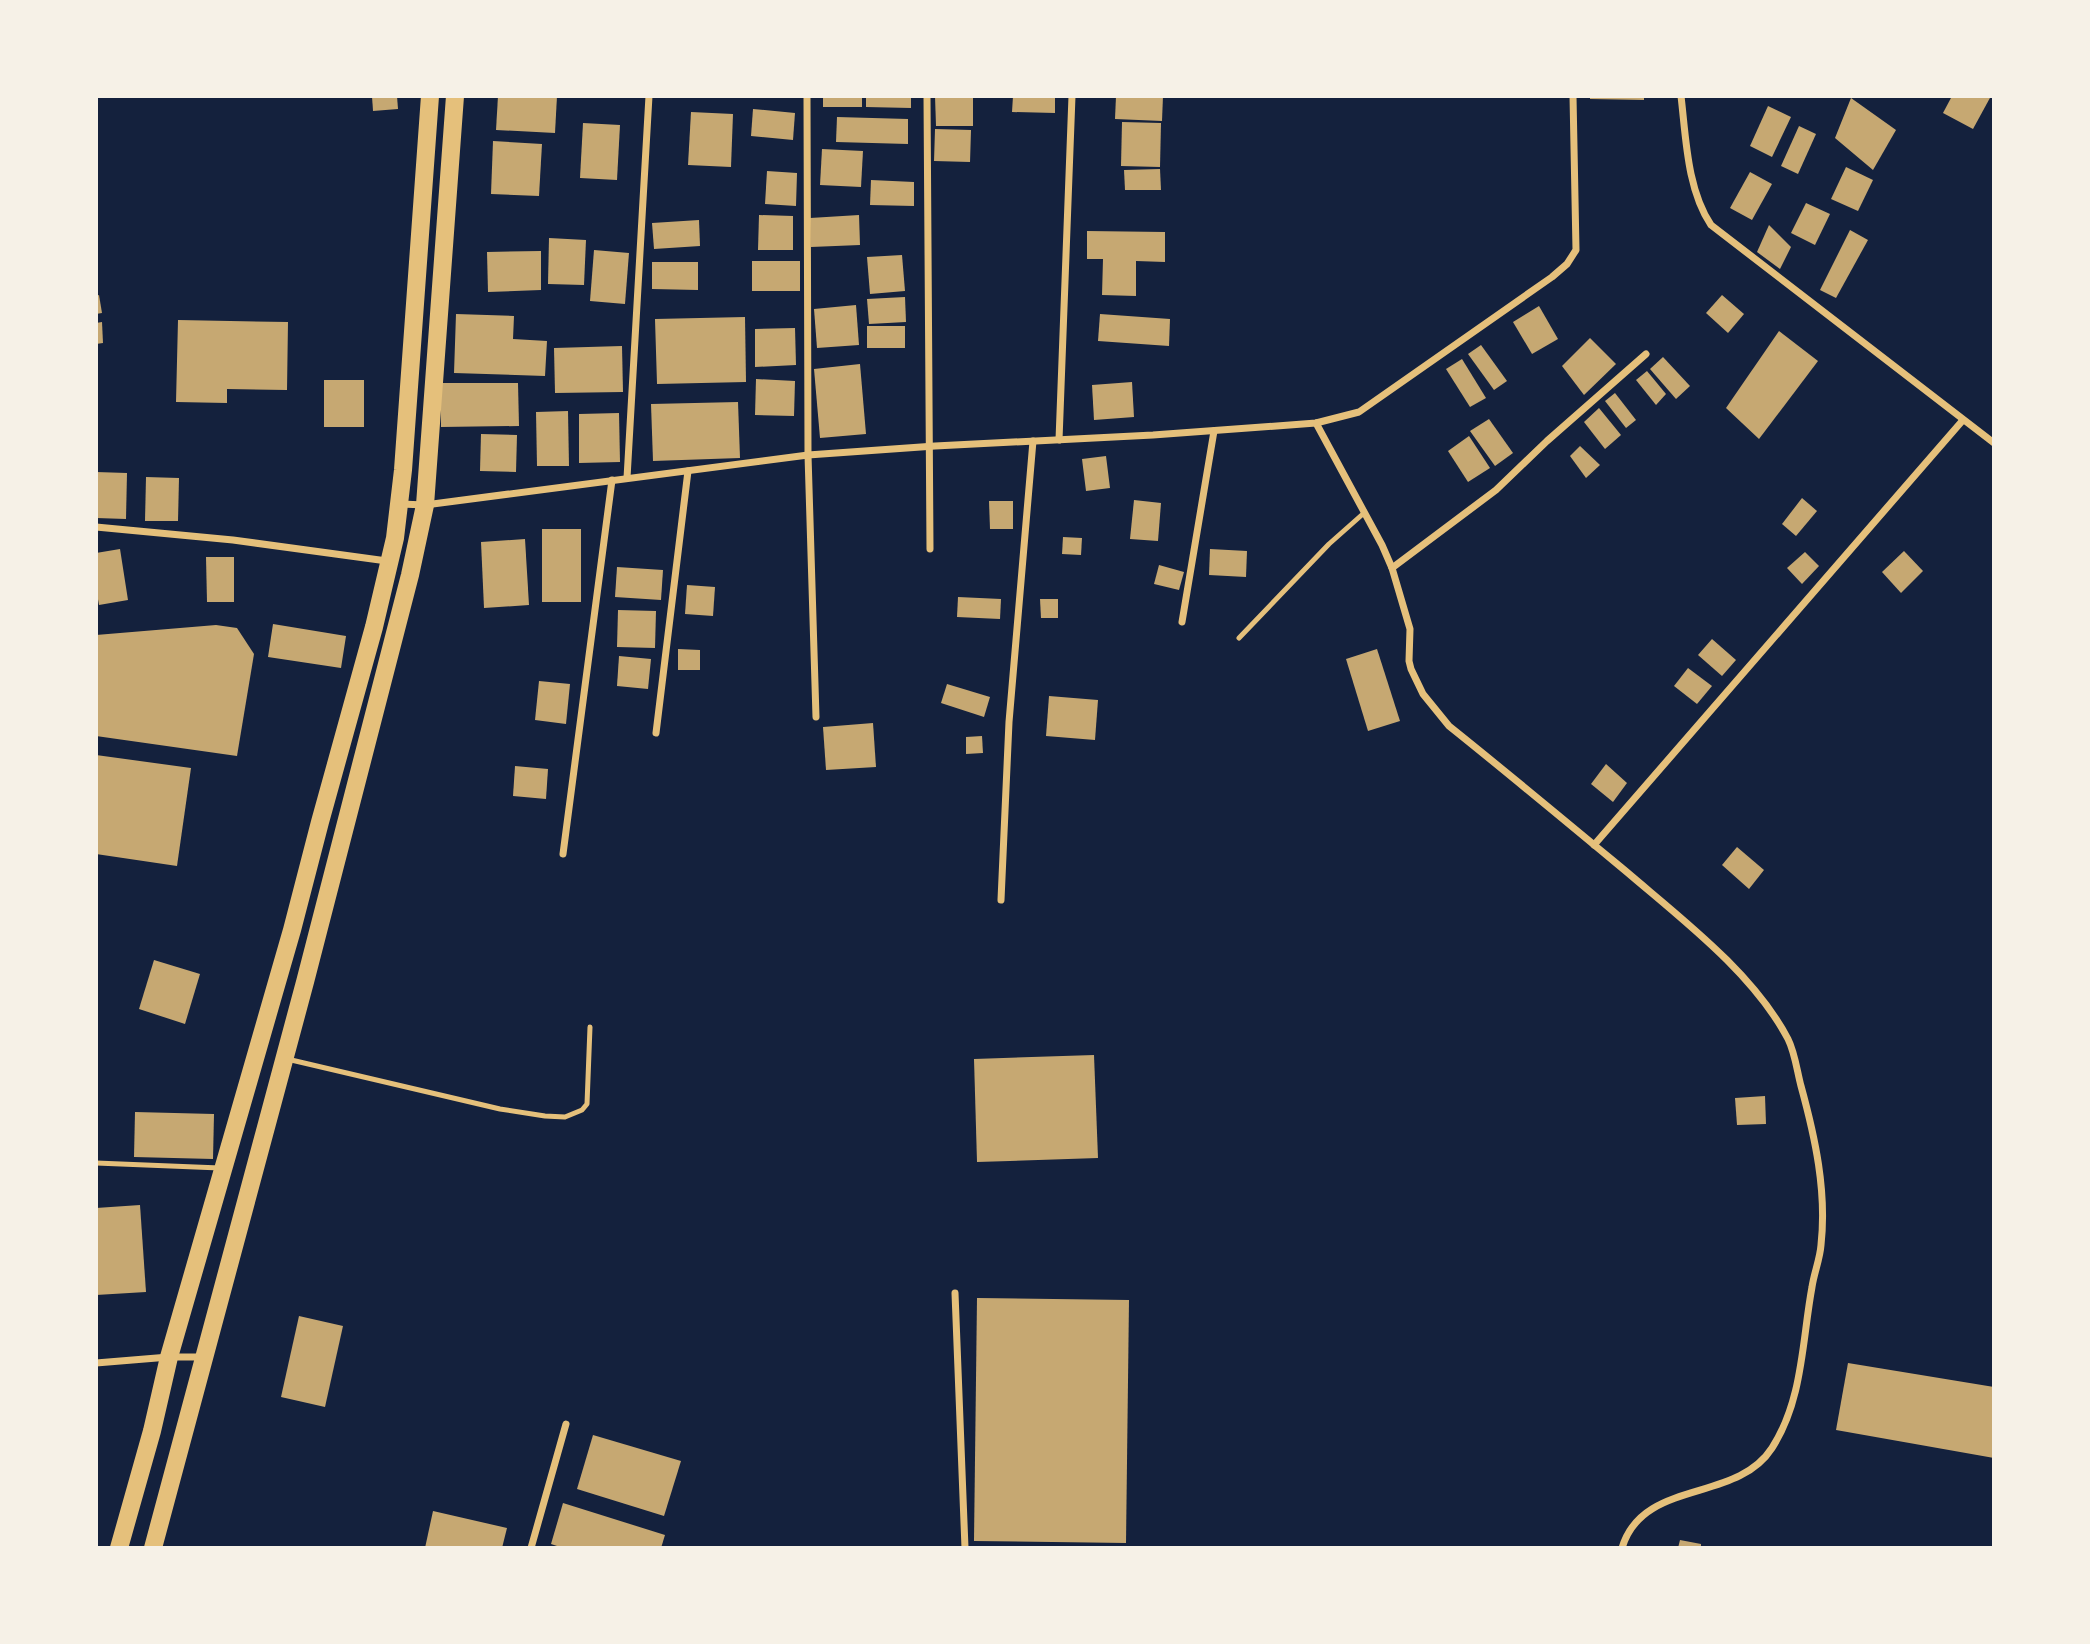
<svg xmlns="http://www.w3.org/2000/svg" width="2090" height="1644" font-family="Overpass,sans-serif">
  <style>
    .building { fill: #c6a872 }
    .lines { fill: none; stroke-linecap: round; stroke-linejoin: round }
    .service { stroke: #e5c07b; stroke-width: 5 }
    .minor { stroke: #e5c07b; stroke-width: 7 }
    .primary { stroke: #e5c07b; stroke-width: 18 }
  </style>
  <rect width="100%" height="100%" fill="#14213d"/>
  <g class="building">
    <path d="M372 96H397L398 109 373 111Z"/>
    <path d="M498 96H557L555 133 496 130Z"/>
    <rect x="823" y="96" width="39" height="11"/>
    <path d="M866 96H911V108L866 107Z"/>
    <path d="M935 96H973V126H936Z"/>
    <path d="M1013 96H1055V113L1012 112Z"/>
    <path d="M1116 96H1163L1162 121 1115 119Z"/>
    <path d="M1590 96H1644V100L1590 99Z"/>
    <path d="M1952 96H1991L1973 129 1943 113Z"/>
    <path d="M1851 98 1896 130 1873 170 1835 138Z"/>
    <path d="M1768 106 1791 117 1772 157 1750 146Z"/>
    <path d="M753 109 795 113 793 140 751 136Z"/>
    <path d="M691 112 733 114 731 167 688 165Z"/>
    <path d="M837 117 908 119V144L836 142Z"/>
    <path d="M1122 122 1161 123 1160 167 1121 166Z"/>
    <path d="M583 123 620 125 617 180 580 178Z"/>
    <path d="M1799 126 1816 134 1798 174 1781 166Z"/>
    <path d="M935 129 971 130 970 162 934 161Z"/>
    <path d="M493 141 542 144 539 196 491 194Z"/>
    <path d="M822 149 863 151 861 187 820 185Z"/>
    <path d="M1846 167 1873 180 1858 211 1831 199Z"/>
    <path d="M1160 169 1161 190H1125L1124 170Z"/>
    <path d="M767 171 797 173 796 206 765 204Z"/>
    <path d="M1750 172 1772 184 1752 220 1730 208Z"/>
    <path d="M871 180 914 182V206L870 205Z"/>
    <path d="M1806 203 1830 214 1815 245 1791 233Z"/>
    <path d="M759 215 793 216V250H758Z"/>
    <path d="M859 215 860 245 811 247 810 218Z"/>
    <path d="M699 220 700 246 654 249 652 223Z"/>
    <path d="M1769 225 1791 247 1780 269 1757 252Z"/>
    <path d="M1850 230 1868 240 1836 298 1820 290Z"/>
    <path d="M1087 231 1165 232V262L1136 261V296L1102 295 1103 259H1087Z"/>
    <path d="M549 238 586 240 584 285 548 284Z"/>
    <path d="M594 250 629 253 625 304 590 301Z"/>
    <path d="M541 251V290L488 292 487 252Z"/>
    <path d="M902 255 905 291 870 294 867 257Z"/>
    <rect x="752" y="261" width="48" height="30"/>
    <path d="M652 262H698V290L652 289Z"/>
    <path d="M99 295 102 313 96 314V296Z"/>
    <path d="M1722 295 1744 314 1728 333 1706 313Z"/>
    <path d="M905 297 906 322 869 324 867 299Z"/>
    <path d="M856 305 859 345 817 348 814 309Z"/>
    <path d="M1539 306 1558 339 1532 354 1513 322Z"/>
    <path d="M456 314 514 316 513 339 547 341 545 376 454 373Z"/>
    <path d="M1100 314 1170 319 1169 346 1098 341Z"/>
    <path d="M745 317 746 382 657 384 655 319Z"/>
    <path d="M178 320 288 322 287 390 227 389V403L176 402Z"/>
    <path d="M102 322 103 343 96 344V323Z"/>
    <rect x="867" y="326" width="38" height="22"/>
    <path d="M795 328 796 365 755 367V329Z"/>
    <path d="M1779 331 1818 361 1759 439 1726 408Z"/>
    <path d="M1590 338 1616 364 1584 395 1562 366Z"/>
    <path d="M1481 345 1507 381 1494 390 1468 354Z"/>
    <path d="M622 346 623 392 555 393 554 348Z"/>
    <path d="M1663 357 1690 386 1676 399 1650 369Z"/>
    <path d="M1462 359 1486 398 1470 407 1446 369Z"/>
    <path d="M860 364 866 434 820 438 814 369Z"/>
    <path d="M1647 371 1666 394 1656 405 1636 380Z"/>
    <path d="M756 379 795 381 794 416 755 415Z"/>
    <rect x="324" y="380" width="40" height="47"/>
    <path d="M1132 382 1134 417 1094 420 1092 385Z"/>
    <path d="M441 383H518L519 426 441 427Z"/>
    <path d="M1615 393 1636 420 1626 428 1605 401Z"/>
    <path d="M738 402 740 458 653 461 651 404Z"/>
    <path d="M1599 408 1621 435 1605 449 1584 422Z"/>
    <path d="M568 411 569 466H537L536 412Z"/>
    <path d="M619 413 620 462 579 463V414Z"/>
    <path d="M1489 419 1513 453 1495 466 1470 431Z"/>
    <path d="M481 434 517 435 516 472 480 471Z"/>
    <path d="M1469 436 1490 468 1468 482 1448 451Z"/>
    <path d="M1580 446 1600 465 1586 478 1570 456Z"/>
    <path d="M1106 456 1110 488 1086 491 1082 459Z"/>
    <path d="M96 472 127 473 126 519 96 518Z"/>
    <path d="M146 477 179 478 178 521H145Z"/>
    <path d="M1802 498 1817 511 1796 536 1782 524Z"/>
    <path d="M1134 500 1161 503 1158 541 1130 539Z"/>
    <path d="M989 501H1013V529H990Z"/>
    <rect x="542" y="529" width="39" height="73"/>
    <path d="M1063 537 1082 538 1081 555 1062 554Z"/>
    <path d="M525 539 529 605 484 608 481 542Z"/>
    <path d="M120 549 128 600 99 605 96 588V553Z"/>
    <path d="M1210 549 1247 551 1246 577 1209 575Z"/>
    <path d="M1904 551 1923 571 1901 593 1882 572Z"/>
    <path d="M1805 552 1819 566 1802 584 1787 568Z"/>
    <path d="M206 557H234V602H207Z"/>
    <path d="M1159 565 1184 572 1179 590 1154 584Z"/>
    <path d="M617 567 663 570 661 600 615 597Z"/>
    <path d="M687 585 715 587 713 616 685 614Z"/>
    <path d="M958 597 1001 599 1000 619 957 617Z"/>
    <path d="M1040 599H1058V618H1041Z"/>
    <path d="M618 610 656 611 655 648 617 647Z"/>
    <path d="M273 624 346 636 341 668 268 657Z"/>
    <path d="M216 625 237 628 254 654 237 756 96 736V635Z"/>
    <path d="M1712 639 1736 660 1722 676 1698 655Z"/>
    <path d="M678 649 700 650V670H678Z"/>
    <path d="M1377 649 1400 721 1368 731 1346 659Z"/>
    <path d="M619 656 651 659 648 689 617 686Z"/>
    <path d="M1688 668 1712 686 1697 704 1674 686Z"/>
    <path d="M539 681 570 684 566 724 535 720Z"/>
    <path d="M947 684 990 697 984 717 941 703Z"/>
    <path d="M1049 696 1098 700 1095 740 1046 736Z"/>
    <path d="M873 723 876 767 826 770 823 727Z"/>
    <path d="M982 736 983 753 966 754V737Z"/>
    <path d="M96 755 191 768 177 866 96 854Z"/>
    <path d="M1606 764 1627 783 1613 802 1591 784Z"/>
    <path d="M515 766 548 769 546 799 513 796Z"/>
    <path d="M1737 847 1764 870 1749 889 1722 865Z"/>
    <path d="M154 960 200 974 185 1024 139 1009Z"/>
    <path d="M1094 1055 1098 1158 977 1162 974 1059Z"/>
    <path d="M1765 1096 1766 1124 1737 1125 1735 1098Z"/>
    <path d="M135 1112 214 1114 213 1159 134 1157Z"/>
    <path d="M140 1205 146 1292 96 1295V1208Z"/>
    <path d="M977 1298 1129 1300 1126 1543 974 1541Z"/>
    <path d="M299 1316 343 1326 325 1407 281 1397Z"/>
    <path d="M1848 1363 1994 1387V1458L1836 1430Z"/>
    <path d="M593 1435 681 1461 664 1516 577 1489Z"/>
    <path d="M563 1503 665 1535 661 1548H563L551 1544Z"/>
    <path d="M433 1511 507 1528 502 1548H425Z"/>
    <path d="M1680 1540 1701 1544V1548H1678Z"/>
  </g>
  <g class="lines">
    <g class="service">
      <path d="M1239 638 1329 544 1364 513"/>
      <path d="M287 1059 500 1109 545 1116 565 1117 582 1110 587 1104 590 1027"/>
      <path d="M96 1163 220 1168"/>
    </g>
    <g class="minor">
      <path d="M807 96 808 455 816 717"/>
      <path d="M927 96 930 549"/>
      <path d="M1681 96C1686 138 1687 189 1711 225L1994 443"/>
      <path d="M1316 423 1382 545 1392 568 1410 629 1409 661 1411 669 1423 694 1449 726C1509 774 1569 824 1628 873 1683 920 1754 974 1788 1039 1795 1053 1797 1071 1801 1086 1815 1137 1827 1191 1821 1245 1820 1259 1814 1273 1812 1287 1802 1341 1803 1400 1772 1448 1736 1504 1643 1478 1622 1548"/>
      <path d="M1059 440 1072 96"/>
      <path d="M627 478 649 96"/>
      <path d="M401 504 425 505 808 455 935 446 1153 435 1316 423 1359 412 1552 277 1567 264 1576 250 1573 96"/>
      <path d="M96 527 233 540 387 561"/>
      <path d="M1392 568 1496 490 1547 441 1646 354"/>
      <path d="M1182 622 1214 431"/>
      <path d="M656 733 688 471"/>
      <path d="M1594 845 1963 420"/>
      <path d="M563 854 612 480"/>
      <path d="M1001 900 1009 722 1033 441"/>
      <path d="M955 1293 965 1548"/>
      <path d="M96 1363 169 1357H204"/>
      <path d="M531 1548 566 1424"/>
    </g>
    <g class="primary">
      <path d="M119 1548 152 1431 169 1357 292 930 320 822 374 627 395 538 403 470 430 96"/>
      <path d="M153 1548 305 982 410 575 425 505 455 96"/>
    </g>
  </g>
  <rect width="2090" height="1644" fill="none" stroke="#f6f1e7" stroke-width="196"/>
</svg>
